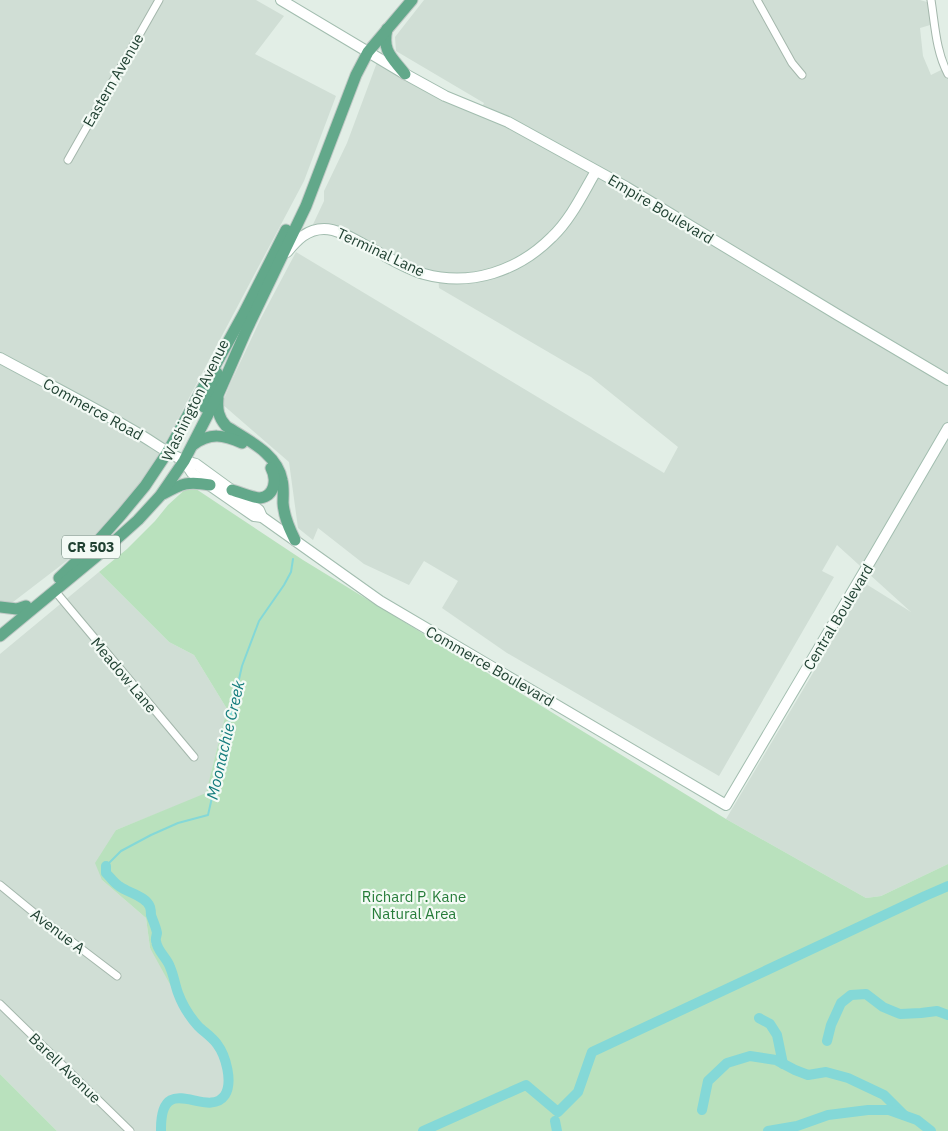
<svg xmlns="http://www.w3.org/2000/svg" width="948" height="1131" font-family="'IBM Plex Sans',sans-serif">
  <style>
    .built { fill: #d0ded5 }
    .green { fill: #b9e1bd }
    .lines { fill: none; stroke-linecap: round; stroke-linejoin: round }
    .stream { stroke: #84d8d7; stroke-width: 2 }
    .river { stroke: #84d8d7; stroke-width: 10 }
    .street-casing { stroke: #a4b7ac; stroke-width: 9 }
    .secondary-casing { stroke: #a2bdaf; stroke-width: 12 }
    .primary-casing { stroke: #c1cac6; stroke-width: 13 }
    .street { stroke: #fff; stroke-width: 7 }
    .secondary { stroke: #fff; stroke-width: 10 }
    .primary { stroke: #62a88a; stroke-width: 11 }
    .labels { text-anchor: middle; dominant-baseline: central; stroke-width: 4.5; stroke-linejoin: round; paint-order: stroke }
    .shield { fill: #f3faf5; stroke: #5f786c; stroke-width: 1 }
    .shield-label { font-size: 14px; font-weight: bold; fill: #204132 }
    .street-label { font-size: 15px; fill: #204132; stroke: #f3faf5 }
    .park-label { font-size: 15px; fill: #267c39; stroke: #f3faf5 }
    .water-label { font-size: 16px; font-style: italic; fill: #147c7d; stroke: #f3faf5 }
  </style>
  <rect width="100%" height="100%" fill="#e2eee6"/>
  <g class="built">
    <path d="M0 0H256L284 16 255 54 336 96 304 181 155 462 127 503 90 543 0 612Z"/>
    <path d="M424 0H920L934 4 937 23 920 28 923 56 931 75 945 68 948 72V864L881 896 866 898 726 819 866 584 911 612 837 545 822 571 834 577 719 776 507 653 442 608 458 581 424 561 409 585 364 564 318 528 313 540 298 528 289 462 222 404 230 384 261 318 296 252 664 473 678 447 591 377 439 288 438 275 336 227 308 235 324 201V191L347 143 379 57 481 109 484 103 396 51 395 37Z"/>
    <path d="M99 572 169 642 194 655 227 709 206 794 116 830 102 880 146 918 150 948 227 1052 233 1090 223 1104 166 1131H57L0 1074V654Z"/>
  </g>
  <g class="green">
    <path d="M190 485 303 560 726 819 866 898 881 896 948 864V1131H161L162 1113 166 1106 170 1101 176 1097H183L193 1099 202 1103H211L219 1100 225 1095 228 1086V1071L224 1056 217 1044 197 1024 191 1015 182 1006 150 948 146 918 102 880 95 863 116 830 206 793 227 709 194 655 169 642 99 572 127 549 155 521 168 505Z"/>
    <path d="M0 1074 57 1131H0Z"/>
  </g>
  <g class="lines">
    <path class="stream" d="M106 866 121 851 151 835 178 823 208 815 242 666 259 621 284 585 291 572 293 559"/>
    <g class="river">
      <path d="M106 866V873C110 877 114 883 119 886 128 893 146 896 150 907 151 910 151 912 151 915 153 921 156 927 157 933 157 934 155 940 156 941 157 951 167 958 170 967 174 976 175 985 178 993 182 1004 190 1017 198 1026 204 1032 212 1037 217 1044 226 1056 233 1082 225 1095 207 1121 160 1067 161 1131"/>
      <path d="M759 1018 770 1024 777 1035 783 1064"/>
      <path d="M827 1041 831 1025 841 1003 851 995 866 994 883 1007 900 1014 921 1013 937 1011 948 1015"/>
      <path d="M702 1110 708 1081 727 1063 750 1056 776 1060 795 1070 808 1075 826 1072 848 1078 884 1095 904 1115"/>
      <path d="M555 1121 557 1131"/>
      <path d="M423 1131 526 1085 558 1112 578 1092 592 1052 925 896 948 886"/>
      <path d="M768 1131 797 1126 828 1115 868 1110H889L917 1120 931 1131"/>
    </g>
    <defs>
      <g id="street">
        <path d="M757 0 792 63 802 75"/>
        <path d="M931 0C935 25 936 52 948 74"/>
        <path d="M68 160 159 0"/>
        <path d="M55 591 194 757"/>
        <path d="M0 885 33 912 117 976"/>
        <path d="M0 1004 130 1131"/>
      </g>
      <g id="secondary">
        <path d="M281 0 405 74 445 96 508 122 626 187 838 315 948 380"/>
        <path d="M287 252C297 240 307 229 324 229 341 229 361 244 376 251 391 259 407 269 424 274 471 287 518 271 552 237 571 219 583 193 596 171"/>
        <path d="M0 358C46 383 94 407 139 434 158 445 174 459 196 464L259 510 262 517"/>
        <path d="M184 461 192 473 254 516 262 517 380 601 726 805 874 555 948 428"/>
      </g>
      <g id="primary">
        <path d="M387 29C382 52 392 57 405 74"/>
        <path d="M218 398C217 409 218 417 226 426 247 440 277 453 282 480 284 488 283 496 283 503 284 517 289 528 295 540"/>
        <path d="M204 407 217 373"/>
        <path d="M193 445C210 432 224 435 242 443"/>
        <path d="M232 490C239 492 254 498 260 498 275 496 277 479 271 468"/>
        <path d="M163 494C183 483 188 481 210 485"/>
        <path d="M59 578 97 542 121 515 145 486 167 453 244 313 286 230"/>
        <path d="M0 607 17 609 26 606"/>
        <path d="M0 636 109 546 138 520 160 496 184 461 218 395 246 331 306 206 356 75 368 52 412 0"/>
      </g>
    </defs>
    <use href="#street" class="street-casing"/>
    <use href="#secondary" class="secondary-casing"/>
    <use href="#primary" class="primary-casing"/>
    <use href="#street" class="street"/>
    <use href="#secondary" class="secondary"/>
    <use href="#primary" class="primary"/>
  </g>
  <g class="labels">
    <rect class="shield" x="62" y="535.5" width="58" height="23" rx="4"/>
    <g class="shield-label">
      <text x="91" y="547">CR 503</text>
    </g>
    <g class="street-label">
      <text transform="translate(113 80) rotate(-60)">Eastern Avenue</text>
      <text transform="translate(661 209) rotate(31)">Empire Boulevard</text>
      <text transform="translate(381 252) rotate(25)">Terminal Lane</text>
      <text transform="translate(195 400) rotate(-64)">Washington Avenue</text>
      <text transform="translate(93 409) rotate(29)">Commerce Road</text>
      <text transform="translate(838 617) rotate(-59)">Central Boulevard</text>
      <text transform="translate(490 666) rotate(30)">Commerce Boulevard</text>
      <text transform="translate(124 675) rotate(50)">Meadow Lane</text>
      <text transform="translate(58 931) rotate(37)">Avenue A</text>
      <text transform="translate(65 1068) rotate(44)">Barell Avenue</text>
    </g>
    <g class="park-label">
      <text x="414" y="896">Richard P. Kane<tspan x="414" dy="17">Natural Area</tspan></text>
    </g>
    <g class="water-label">
      <text transform="translate(225 740) rotate(-77)">Moonachie Creek</text>
    </g>
  </g>
</svg>
